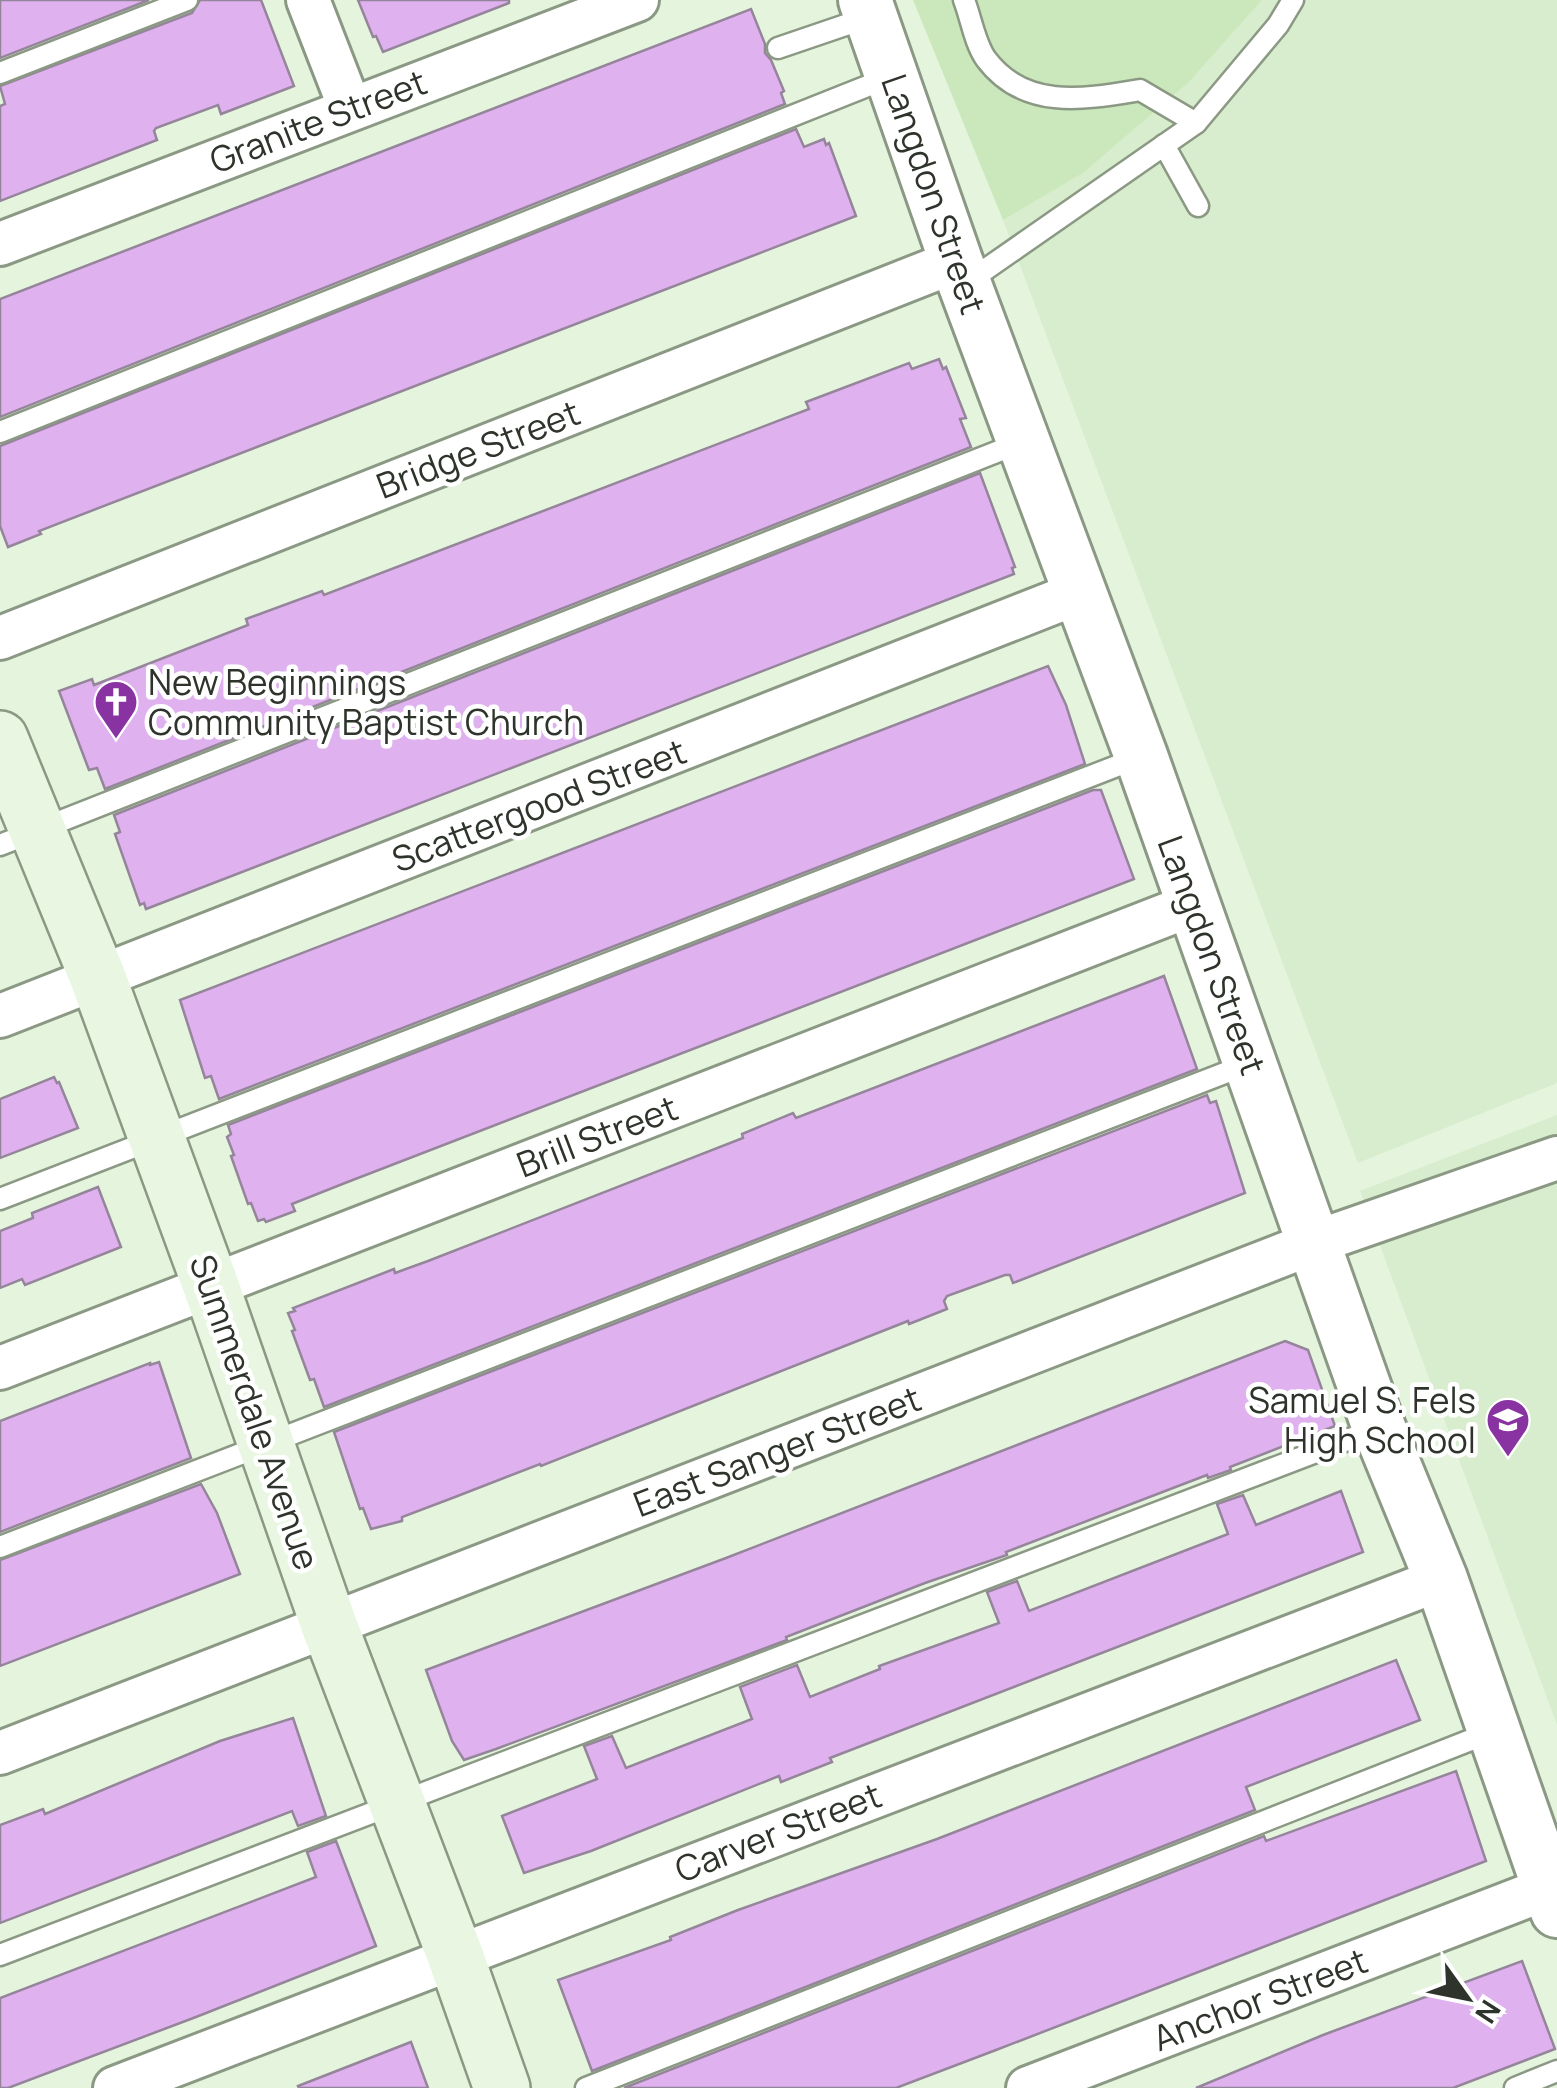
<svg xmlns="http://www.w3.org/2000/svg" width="1557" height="2088" font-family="Manrope,sans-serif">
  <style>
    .built { fill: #d8ecce }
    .green { fill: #cae8bb }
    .building { fill: #dfb1ef; stroke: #95859a; stroke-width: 2.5 }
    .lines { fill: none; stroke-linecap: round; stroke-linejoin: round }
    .service-casing { stroke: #8b9984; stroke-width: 25 }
    .minor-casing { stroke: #8b9984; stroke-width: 48 }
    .tertiary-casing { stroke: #8b9984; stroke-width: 58 }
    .secondary-casing { stroke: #8b9984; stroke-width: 60 }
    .service { stroke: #fff; stroke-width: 20 }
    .minor { stroke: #fff; stroke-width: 42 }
    .tertiary { stroke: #fff; stroke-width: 52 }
    .secondary { stroke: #e9f7e2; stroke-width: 55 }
    .labels { text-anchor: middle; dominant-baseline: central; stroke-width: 9; stroke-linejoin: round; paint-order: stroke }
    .street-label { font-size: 35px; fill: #2e342b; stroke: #fff }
    .poi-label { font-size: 35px; fill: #2e342b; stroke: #fff; text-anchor: start }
  </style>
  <rect width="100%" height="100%" fill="#e5f5dd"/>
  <g class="built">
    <path d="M1262 0H1557V1083L1358 1163 1003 220 1083 173 1189 82Z"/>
    <path d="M1557 1115V1725L1360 1191Z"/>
  </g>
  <path class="green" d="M913 0H1262L1189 82 1083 173 1003 220Z"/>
  <g class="building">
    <path d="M0 0H149L0 58Z"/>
    <path d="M200 0H261L294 86 221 114 218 105 156 128 154 131 157 140 0 201V106L5 104 0 86 192 13Z"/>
    <path d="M358 0H509V3L383 52 376 36 373 37Z"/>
    <path d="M751 9 765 44V53L771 60 784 91 781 93 785 104 0 417V299Z"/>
    <path d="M796 129 804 147 824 139 826 145 829 143 856 216 39 531 41 534 8 547 0 526V446Z"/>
    <path d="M939 359 943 369 946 367 966 418 960 419 971 447 105 789 97 768 89 770 59 691 92 679 94 685 248 625 246 619 322 591 324 595 809 409 806 402 909 363 912 369Z"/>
    <path d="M980 473 1015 567 1012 568 1014 574 146 909 144 903 140 905 115 834 120 832 114 815Z"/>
    <path d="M1048 666 1066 705 1085 764 219 1099 211 1076 205 1078 180 1000Z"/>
    <path d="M1093 790H1101L1134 879 345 1183 292 1204 295 1211 266 1222 264 1219 258 1221 251 1203 248 1204 231 1156 234 1155 227 1137 231 1134 228 1125Z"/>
    <path d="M1164 976 1197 1069 324 1407 314 1379 310 1380 292 1331 295 1330 288 1313 295 1311 293 1308 394 1269 395 1273 428 1261 743 1138 742 1134 793 1113 796 1118Z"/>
    <path d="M54 1077 57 1083 59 1082 78 1128 0 1158V1099Z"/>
    <path d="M1207 1095 1210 1103 1216 1101 1245 1193 1013 1283 1010 1275H1005L947 1296 944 1301 947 1309 909 1324 908 1321 541 1466 540 1464 455 1497 402 1517V1521L371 1529 363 1508 360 1509 334 1432Z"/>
    <path d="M98 1187 121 1247 25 1285 22 1279 0 1288V1231L33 1218 32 1213Z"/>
    <path d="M1285 1341 1308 1350 1335 1426 1230 1467 1231 1470 1208 1478 1207 1475 1006 1552 1007 1555 925 1583 786 1637 787 1640 496 1749 464 1760 452 1741 426 1670 726 1558Z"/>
    <path d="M159 1362 191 1458 0 1532V1421L150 1363V1365Z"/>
    <path d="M201 1484 217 1513 240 1574 0 1666V1560Z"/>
    <path d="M1341 1491 1363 1552 830 1758 832 1762 781 1782 779 1776 591 1851 524 1873 502 1816 597 1779 584 1746 612 1736 626 1768 752 1719 740 1687 797 1665 810 1697 880 1669 879 1666 999 1623 987 1592 1017 1581 1029 1611 1228 1534 1217 1504 1243 1495 1256 1525Z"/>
    <path d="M1396 1660 1420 1720 1246 1787 1255 1810 592 2071 558 1980 671 1940 670 1937 738 1910 937 1839Z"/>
    <path d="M293 1718 326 1816 298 1826 292 1811 0 1923V1825L43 1809 45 1814 220 1741Z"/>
    <path d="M1456 1771 1486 1861 996 2050 896 2088H624L1264 1836 1266 1841Z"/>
    <path d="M336 1841 376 1946 196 2017 8 2088H0V1998L316 1877 307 1852Z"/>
    <path d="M1522 1961 1555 2049 1453 2088H1196L1323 2035Z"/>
    <path d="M411 2042 428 2088H299L298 2086Z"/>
  </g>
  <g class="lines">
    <defs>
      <g id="service">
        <path d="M964 0C971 18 975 44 986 59 1025 111 1086 99 1140 90L1196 123"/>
        <path d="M778 48 869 17"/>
        <path d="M0 73 187 0"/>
        <path d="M1164 145 1198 206"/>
        <path d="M966 283 1196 123 1278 25 1293 0"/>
        <path d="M0 432 890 77"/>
        <path d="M0 845 1022 442"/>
        <path d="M0 1199 1140 757"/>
        <path d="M0 1547 1248 1064"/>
        <path d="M0 1955 1376 1429"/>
        <path d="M586 2088 1491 1732"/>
        <path d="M1515 2088 1557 2071"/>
      </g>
      <g id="minor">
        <path d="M308 0 350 108"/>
        <path d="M0 244 637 0"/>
        <path d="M0 638 956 261"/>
        <path d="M0 1016 1078 593"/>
        <path d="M0 1368 1194 904"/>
        <path d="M0 1753 1313 1243 1557 1158"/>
        <path d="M115 2088 1441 1579"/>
        <path d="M1028 2088 1548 1888"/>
      </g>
      <path id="tertiary" d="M865 0 956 261 1141 756 1379 1428 1441 1579 1557 1911"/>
      <path id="secondary" d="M0 739 98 978 211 1286 329 1625 455 1955 502 2088"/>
    </defs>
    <use href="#service" class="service-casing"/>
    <use href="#minor" class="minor-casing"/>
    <use href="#tertiary" class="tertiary-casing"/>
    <use href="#secondary" class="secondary-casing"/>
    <use href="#service" class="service"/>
    <use href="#minor" class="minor"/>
    <use href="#tertiary" class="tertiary"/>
    <use href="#secondary" class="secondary"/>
  </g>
  <defs>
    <symbol id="church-pin" viewBox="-11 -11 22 30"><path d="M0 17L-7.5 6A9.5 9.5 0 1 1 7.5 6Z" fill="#8833a1" stroke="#fff"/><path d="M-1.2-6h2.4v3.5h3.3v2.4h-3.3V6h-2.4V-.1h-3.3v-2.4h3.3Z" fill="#fff"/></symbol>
    <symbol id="school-pin" viewBox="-11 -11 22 30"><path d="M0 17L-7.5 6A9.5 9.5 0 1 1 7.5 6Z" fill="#8833a1" stroke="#fff"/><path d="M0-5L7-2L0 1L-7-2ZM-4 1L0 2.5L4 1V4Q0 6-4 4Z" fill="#fff"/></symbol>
  </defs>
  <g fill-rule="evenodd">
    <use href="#church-pin" x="91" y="677" width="50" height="68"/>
    <use href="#school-pin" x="1483" y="1395" width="50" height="68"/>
  </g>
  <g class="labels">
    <g class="street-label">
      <text transform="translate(318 121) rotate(-21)">Granite Street</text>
      <text transform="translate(934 194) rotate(71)">Langdon Street</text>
      <text transform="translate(478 449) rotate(-21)">Bridge Street</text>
      <text transform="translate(539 805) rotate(-21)">Scattergood Street</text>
      <text transform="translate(1212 955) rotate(70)">Langdon Street</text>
      <text transform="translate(597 1136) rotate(-21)">Brill Street</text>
      <text transform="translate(255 1412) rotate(71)">Summerdale Avenue</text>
      <text transform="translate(777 1451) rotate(-21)">East Sanger Street</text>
      <text transform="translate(778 1832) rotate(-21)">Carver Street</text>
      <text transform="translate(1260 1999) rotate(-21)">Anchor Street</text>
    </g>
    <g class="poi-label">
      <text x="148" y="682">New Beginnings<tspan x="148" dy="40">Community Baptist Church</tspan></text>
      <text x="1476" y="1400" text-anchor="end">Samuel S. Fels<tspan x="1476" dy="40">High School</tspan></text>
    </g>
  </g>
  <g transform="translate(1467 1998) rotate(123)" stroke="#ffffff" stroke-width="8" paint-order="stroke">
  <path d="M0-8L18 38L0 25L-18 38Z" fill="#2e342b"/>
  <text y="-15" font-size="28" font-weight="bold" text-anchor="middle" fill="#2e342b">N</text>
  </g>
</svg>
